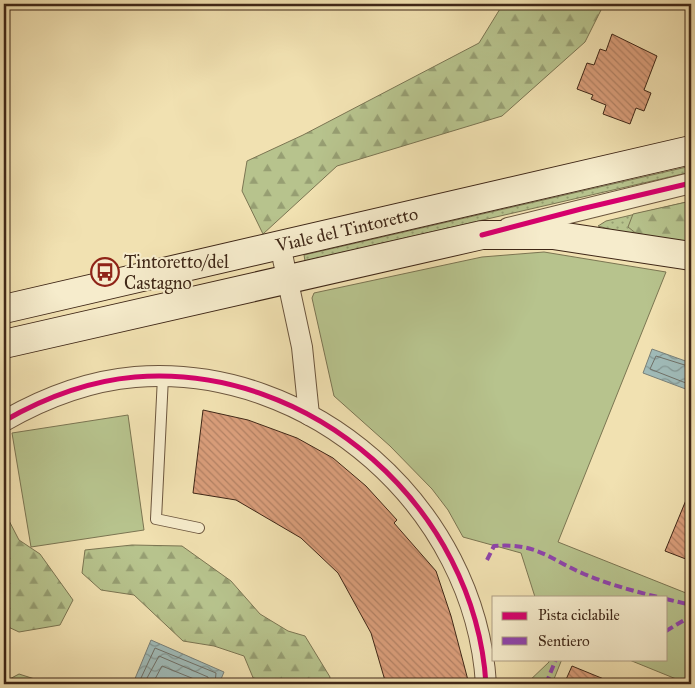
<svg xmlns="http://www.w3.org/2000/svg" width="695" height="688" font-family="'IM FELL Great Primer',serif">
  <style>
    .grass { fill: url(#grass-dots); stroke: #7b7552 }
    .forest { fill: url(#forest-firs); stroke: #7b7552 }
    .park { fill: #b7c38d; stroke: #7b7552 }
    .water { fill: url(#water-waves); stroke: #798078 }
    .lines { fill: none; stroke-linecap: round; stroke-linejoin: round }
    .shore { stroke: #707168; stroke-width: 1 }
    .building { fill: url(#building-back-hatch); stroke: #3f2717 }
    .lane-casing { stroke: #6c563e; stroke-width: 12 }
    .street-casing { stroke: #6c563e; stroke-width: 22 }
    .secondary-casing { stroke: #3f2717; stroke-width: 30 }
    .lane { stroke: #f6eccc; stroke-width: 10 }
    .street { stroke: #f6eccc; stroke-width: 20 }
    .secondary { stroke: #f6eccc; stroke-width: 28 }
    .quiet { stroke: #8e44ad; stroke-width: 4; stroke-dasharray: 8 4; stroke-linecap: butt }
    .cycleway-casing { stroke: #f6eccc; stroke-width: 8 }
    .cycleway { stroke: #d6006c; stroke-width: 5 }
    .labels { text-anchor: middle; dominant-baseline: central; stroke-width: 4; stroke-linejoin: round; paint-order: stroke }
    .street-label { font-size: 18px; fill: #3f2717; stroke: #f6eccc }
    .poi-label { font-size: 18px; fill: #3f2717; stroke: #f6eccc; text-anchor: start }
  </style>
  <defs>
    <pattern id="grass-dots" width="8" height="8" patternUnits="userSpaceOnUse" patternTransform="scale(1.25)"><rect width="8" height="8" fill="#b7c38d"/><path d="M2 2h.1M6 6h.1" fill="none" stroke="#969e72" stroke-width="1.8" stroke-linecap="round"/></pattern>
    <pattern id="forest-firs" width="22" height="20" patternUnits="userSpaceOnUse" patternTransform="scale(1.25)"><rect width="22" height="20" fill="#b7c38d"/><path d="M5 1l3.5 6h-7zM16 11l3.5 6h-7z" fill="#969e72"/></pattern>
    <pattern id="water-waves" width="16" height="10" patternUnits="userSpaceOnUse" patternTransform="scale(1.25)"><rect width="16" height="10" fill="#a0bbb8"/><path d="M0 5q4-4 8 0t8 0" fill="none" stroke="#849895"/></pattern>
    <pattern id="building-back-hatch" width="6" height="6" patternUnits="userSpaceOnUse" patternTransform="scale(1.25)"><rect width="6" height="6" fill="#da9e7b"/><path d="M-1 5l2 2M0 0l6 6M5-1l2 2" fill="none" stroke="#b28164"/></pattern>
  </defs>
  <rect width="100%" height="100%" fill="#f1e1b1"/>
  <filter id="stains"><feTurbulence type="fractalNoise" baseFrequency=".004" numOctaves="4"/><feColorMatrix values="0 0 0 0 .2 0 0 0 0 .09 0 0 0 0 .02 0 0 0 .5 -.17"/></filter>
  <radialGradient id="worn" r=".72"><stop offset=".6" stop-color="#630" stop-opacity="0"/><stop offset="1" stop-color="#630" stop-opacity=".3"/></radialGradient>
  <g class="grass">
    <path d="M691 166V172L305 261 304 255Z"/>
    <path d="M691 201 642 238 598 226 606 221Z"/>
  </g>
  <g class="forest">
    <path d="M503 4H604L585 42 502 116 337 166 263 234 242 191 247 161 303 135 479 43Z"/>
    <path d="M691 201V246L642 238 628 227 633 214Z"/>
    <path d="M4 511 19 540 40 554 73 600 60 625 19 632 4 625Z"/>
    <path d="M132 545 182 546 231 581 260 614 288 631 305 636 330 677 329 684H251L254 680 244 656 214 646 183 641 134 595 101 590 82 573 85 550Z"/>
    <path d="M19 674 44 682 45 684H4V682Z"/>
  </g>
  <g class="park">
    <path d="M544 252 666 272 558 542 691 595V669L686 683 627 659H666V597H535L521 553 463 537 448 510 432 489 390 446 334 396 312 298 314 293 482 257Z"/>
    <path d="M128 415 144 530 31 547 12 433Z"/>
    <path d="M549 659H562L552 684H526L549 662Z"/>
  </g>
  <g class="water">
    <path d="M652 349 691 363V391L643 373Z"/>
    <path d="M151 640 224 672 219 684H141L134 681Z"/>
  </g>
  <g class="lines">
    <g class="shore">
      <path d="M691 367 656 356 650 369 691 385"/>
      <path d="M141 684V678L155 648 216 673 215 684"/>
      <path d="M148 684 147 678 159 656 208 677V684"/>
      <path d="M155 684V679L162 666 199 681 201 684"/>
    </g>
  </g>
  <g class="building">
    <path d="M612 34 657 56 644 90 651 93 644 111 636 108 630 124 603 114 606 105 591 99 593 95 577 89 587 63 594 65 600 49 606 51Z"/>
    <path d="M203 410 248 420 297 438 333 458 366 486 397 520 394 523 436 571 451 616 469 684H386L371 633 338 573 301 538 236 500 193 493Z"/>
    <path d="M691 488V561L665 551Z"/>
    <path d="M572 666 616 684H564Z"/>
  </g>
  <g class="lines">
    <defs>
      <path id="lane" d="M163 377 156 519 199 528"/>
      <g id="street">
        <path d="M508 228 691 183"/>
        <path d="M280 245 302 347 309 415"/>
        <path d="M4 421C44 398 88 381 135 377 312 363 475 508 486 684"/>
      </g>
      <g id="secondary">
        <path id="s1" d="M4 309 691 150"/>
        <path d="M4 344 482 235H553L691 256"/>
      </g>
    </defs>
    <use href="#lane" class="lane-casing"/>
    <use href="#street" class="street-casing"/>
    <use href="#secondary" class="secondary-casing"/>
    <use href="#lane" class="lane"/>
    <use href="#street" class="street"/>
    <use href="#secondary" class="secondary"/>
    <g class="quiet">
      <path d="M487 560 494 546C538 543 547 558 584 574 608 584 633 591 658 597"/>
      <path d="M666 599 691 605"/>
      <path d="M666 631 691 616"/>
      <path d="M546 684 556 659"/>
    </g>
    <defs>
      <g id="cycleway">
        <path d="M482 235 581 209 691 183"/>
        <path d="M4 421C44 398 88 381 135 377 312 363 475 508 486 684"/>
      </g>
    </defs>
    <use href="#cycleway" class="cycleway-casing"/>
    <use href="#cycleway" class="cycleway"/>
  </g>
  <defs>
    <symbol id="bus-ring" viewBox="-11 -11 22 22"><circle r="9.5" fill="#f6eccc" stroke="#8f2418" stroke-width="1.5"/><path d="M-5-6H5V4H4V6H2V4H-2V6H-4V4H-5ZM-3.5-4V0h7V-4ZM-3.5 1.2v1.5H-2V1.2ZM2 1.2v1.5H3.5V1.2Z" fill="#8f2418"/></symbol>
  </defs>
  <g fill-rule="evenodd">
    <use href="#bus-ring" x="89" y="256" width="32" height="32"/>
  </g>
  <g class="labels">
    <g class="street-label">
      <text stroke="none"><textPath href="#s1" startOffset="352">Viale del Tintoretto</textPath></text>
    </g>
    <g class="poi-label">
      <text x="124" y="262">Tintoretto/del<tspan x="124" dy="21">Castagno</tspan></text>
    </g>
  </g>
  <rect width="695" height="688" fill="none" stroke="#f1e1b1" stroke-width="20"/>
  <rect x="5" y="5" width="685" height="678" fill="none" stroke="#3f2717" stroke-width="2.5"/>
  <rect x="10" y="10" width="675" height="668" fill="none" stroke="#3f2717"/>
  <rect x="492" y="596" width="175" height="65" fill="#f6eccc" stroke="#ad9d84"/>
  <rect x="502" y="612" width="25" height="8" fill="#d6006c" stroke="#ad9d84"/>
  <text x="538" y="620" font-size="15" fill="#3f2717">Pista ciclabile</text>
  <rect x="502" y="637" width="25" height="8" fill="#8e44ad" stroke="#ad9d84"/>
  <text x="538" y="646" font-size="15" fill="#3f2717">Sentiero</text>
  <rect width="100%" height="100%" filter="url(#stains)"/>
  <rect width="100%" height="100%" fill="url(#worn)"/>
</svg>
